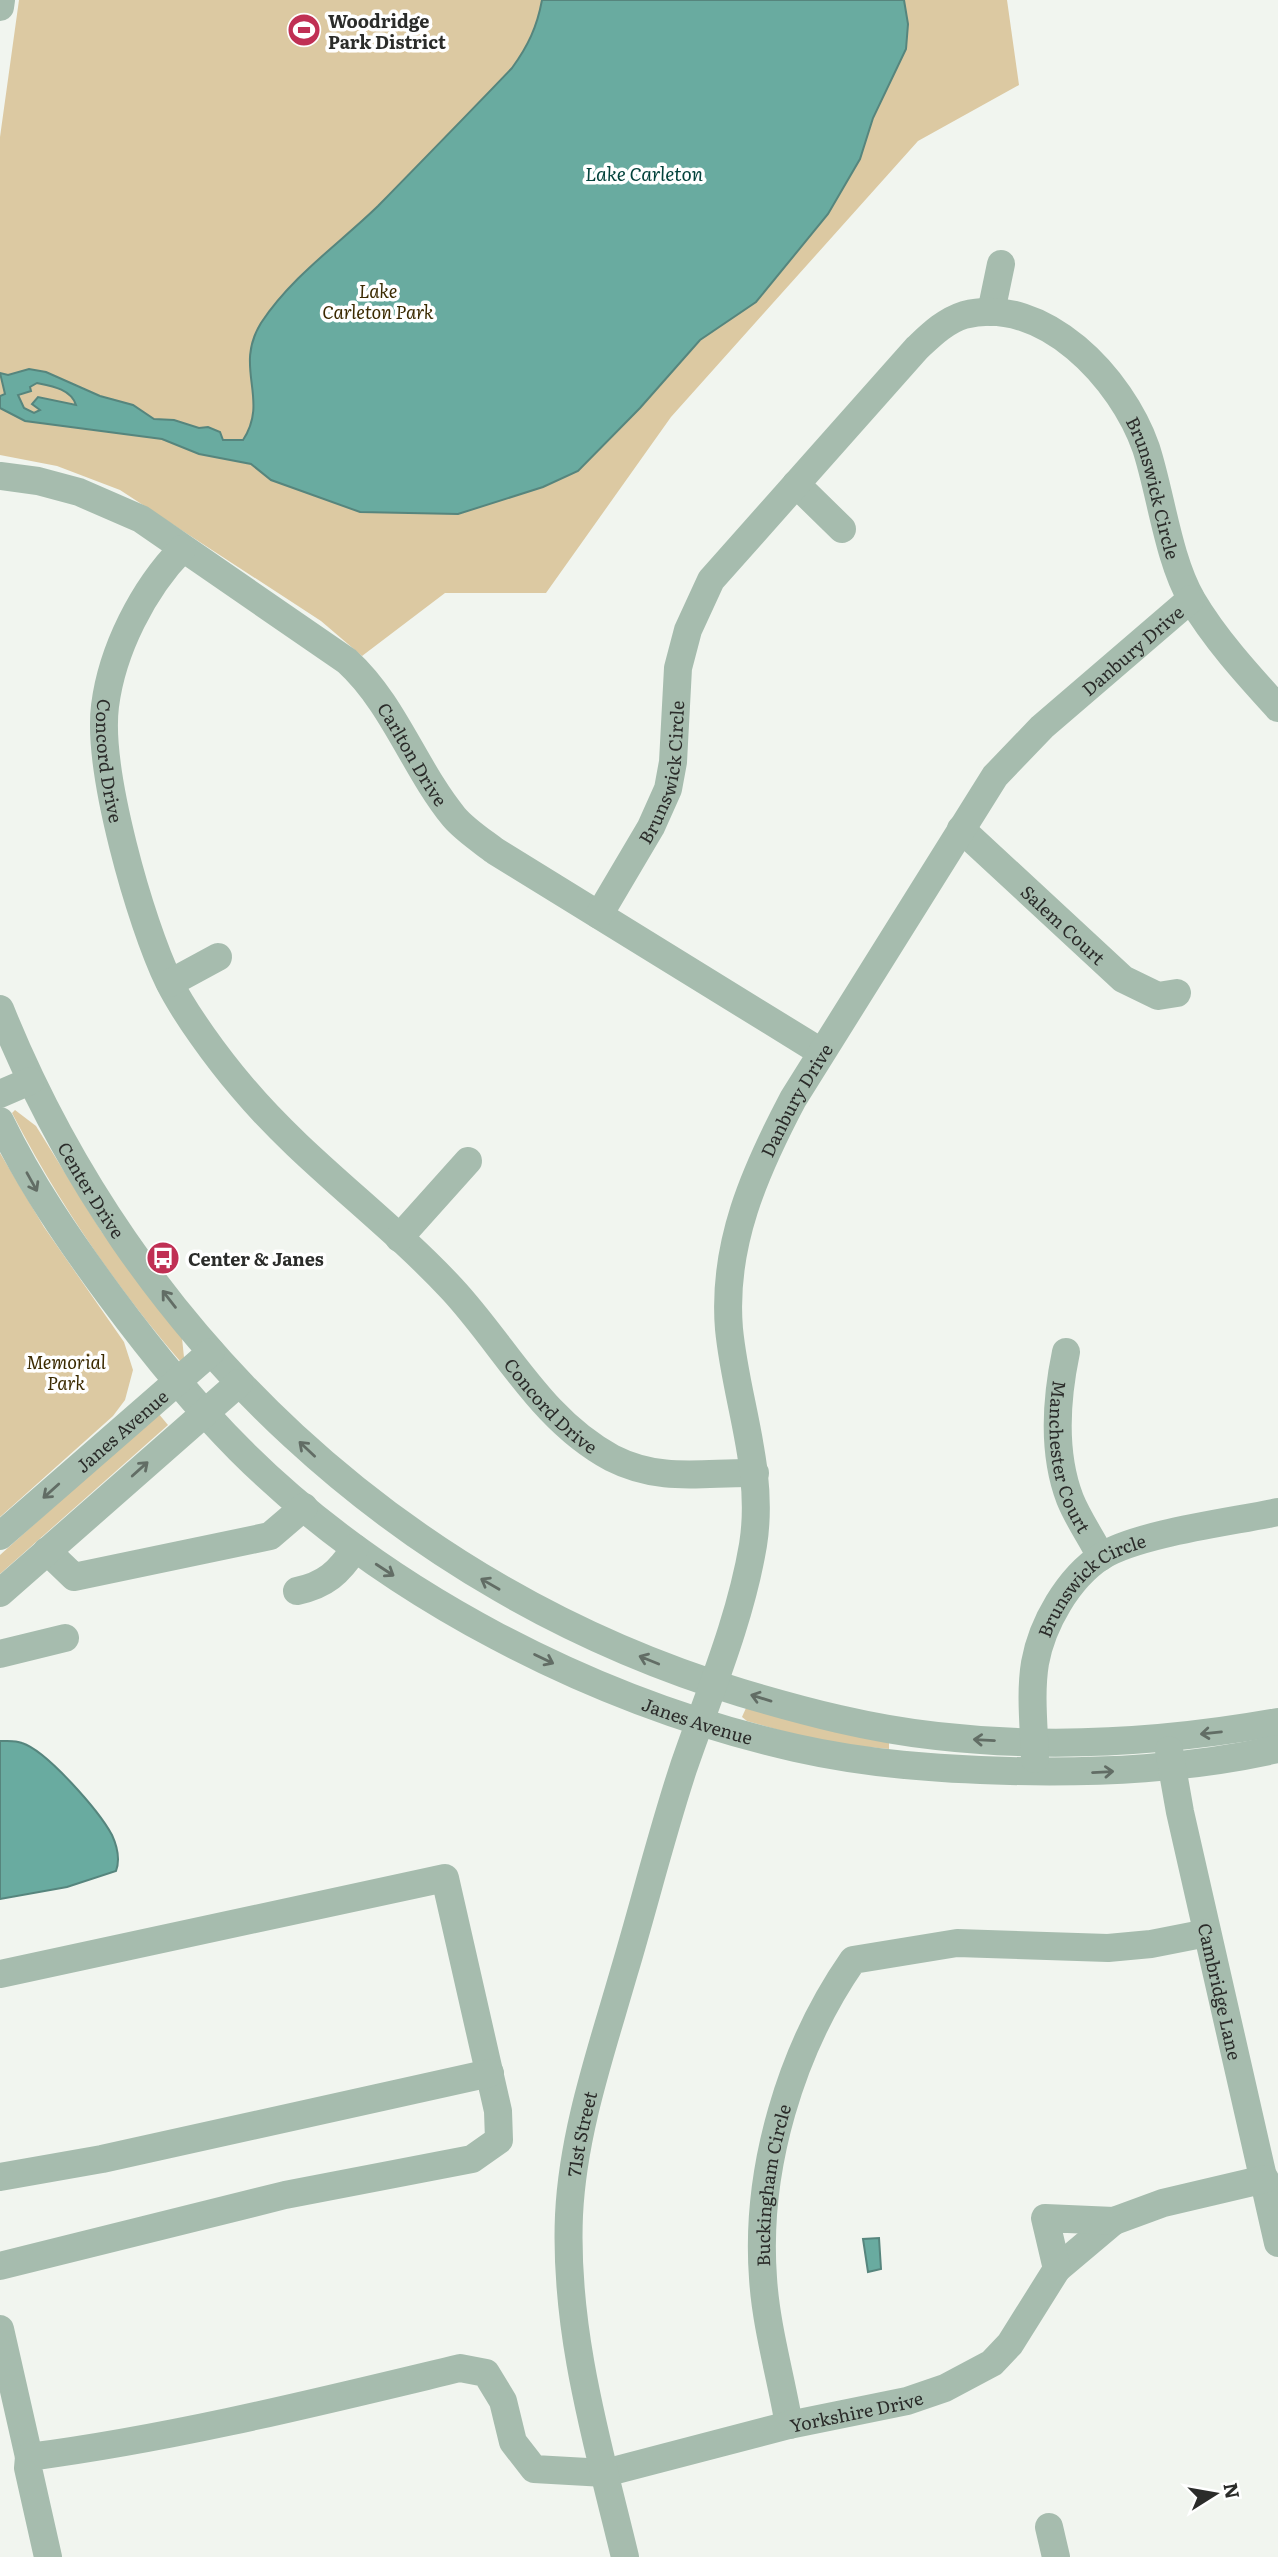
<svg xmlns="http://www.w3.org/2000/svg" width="1278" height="2557" font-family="Literata,serif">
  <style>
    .green { fill: #dcc9a2 }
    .water { fill: #69aba0; stroke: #56857d; stroke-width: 2; fill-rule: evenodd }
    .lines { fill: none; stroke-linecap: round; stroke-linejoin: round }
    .minor { stroke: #a6bcae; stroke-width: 28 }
    .oneway { stroke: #626d65 }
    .labels { text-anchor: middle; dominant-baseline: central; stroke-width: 7; stroke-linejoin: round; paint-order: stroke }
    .poi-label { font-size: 18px; font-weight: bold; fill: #2b2c2a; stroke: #fff; text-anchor: start }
    .park-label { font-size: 18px; font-style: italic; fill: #3b2a01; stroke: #fff }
    .street-label { font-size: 18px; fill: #2b2c2a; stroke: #fff }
    .water-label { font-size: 19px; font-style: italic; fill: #03423b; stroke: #fff }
  </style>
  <rect width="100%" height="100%" fill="#f1f5ef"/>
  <g class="green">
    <path d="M19 0H1007L1019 85 918 141 671 417 546 593H445L362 656 321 621 120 490 57 466 0 455V137Z"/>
    <path d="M15 1110 36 1126 101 1231 182 1338 185 1367C118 1290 59 1204 12 1113Z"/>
    <path d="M0 1153 44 1227 124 1342 133 1370 125 1400 113 1416 0 1517Z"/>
    <path d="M158 1413 168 1425 0 1574V1555Z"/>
    <path d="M746 1708 889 1743V1749L824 1743 747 1721 742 1717Z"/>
  </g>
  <g class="water">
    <path d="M542 0H904L908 24 906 49 873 118 860 159 828 214 756 302 700 340 640 408 578 471 543 487 458 514 360 512 271 480 251 464 199 454 162 439 25 421 0 408V396L5 394 0 373 8 375 29 369 46 372 100 396 133 405 154 419 174 420 199 428 208 427 220 432 223 440H243C270 399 233 368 261 323 292 276 339 244 378 206 423 160 468 114 512 68 528 46 537 27 542 0ZM37 383C52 386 71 389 76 405L38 397 32 404 40 410 34 413 24 408 18 395 31 391 30 387Z"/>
    <path d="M0 1741C7 1741 15 1740 22 1743 47 1751 99 1811 112 1835 117 1846 120 1860 116 1871L67 1887 0 1899Z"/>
    <path d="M879 2238 881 2269 868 2272 863 2239Z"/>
  </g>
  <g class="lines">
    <g class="minor">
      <path d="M0 7 1 0"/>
      <path d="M991 312 1001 264"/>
      <path id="s1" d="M0 476 38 481 79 492 141 519 347 661C394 704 414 768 454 817 465 830 482 841 495 851L821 1052"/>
      <path d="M796 484 842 529"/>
      <path id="s2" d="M182 549C143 589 112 650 105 706 97 771 140 922 169 982 185 1014 218 1059 242 1087 304 1161 386 1218 452 1289 505 1346 541 1420 612 1458 661 1483 704 1472 755 1473"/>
      <path id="s3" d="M961 829 1123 979 1158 996 1177 993"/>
      <path id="s4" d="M599 915 651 827 668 789 673 762 678 668 688 630 711 580 917 348C931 335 945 321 964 315 1044 294 1122 379 1146 448 1161 494 1168 559 1192 600 1215 639 1248 675 1278 708"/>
      <path d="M170 983 218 957"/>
      <path id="s5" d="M0 1009C132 1338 403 1590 742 1693 806 1712 871 1729 937 1736 1050 1749 1166 1742 1278 1722"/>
      <path d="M0 1094 30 1081"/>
      <path id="s6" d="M0 1121C31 1185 69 1240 111 1297 151 1351 192 1402 240 1450 385 1595 596 1703 796 1748 867 1764 938 1769 1010 1771 1101 1773 1189 1769 1278 1749"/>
      <path d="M399 1238 468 1161"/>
      <path id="s7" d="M1066 1352C1056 1400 1052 1452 1070 1499 1078 1519 1091 1537 1101 1557"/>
      <path id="s8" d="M0 1536 211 1352"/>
      <path d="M47 1551 74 1577 270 1536 304 1507"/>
      <path d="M297 1591C325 1585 339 1573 355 1548"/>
      <path d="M0 1593 239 1383"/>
      <path d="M0 1654 65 1638"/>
      <path id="s9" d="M1169 1750 1180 1812 1278 2243"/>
      <path id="s10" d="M1035 1759C1034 1728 1030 1693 1035 1663 1042 1624 1068 1578 1102 1556 1140 1533 1231 1522 1278 1512"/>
      <path d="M0 1974 445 1878 498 2111 499 2140 472 2159 285 2195 0 2266"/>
      <path d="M0 2177 102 2159 490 2073"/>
      <path d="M1057 2269 1114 2221"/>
      <path d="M0 2329 29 2457"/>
      <path id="s11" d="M789 2425C781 2377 766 2327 763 2278 755 2169 791 2049 853 1960L957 1943 1108 1948 1151 1944 1207 1933"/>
      <path d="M1049 2527 1056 2557"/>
      <path id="s12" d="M48 2557 28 2468 29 2457C174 2438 318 2402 460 2368L486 2373 503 2401 513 2442 534 2469 605 2473 789 2425 907 2401 945 2388 992 2363 1010 2344 1057 2269 1045 2218 1114 2221 1163 2203 1265 2179"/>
      <path id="s13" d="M625 2557C598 2445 564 2332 569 2215 573 2132 601 2052 624 1972 644 1905 661 1836 683 1769 708 1696 740 1622 753 1545 765 1470 736 1402 729 1329 722 1245 755 1171 793 1099L995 776 1042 727 1191 599"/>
    </g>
  </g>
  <defs><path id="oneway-shaft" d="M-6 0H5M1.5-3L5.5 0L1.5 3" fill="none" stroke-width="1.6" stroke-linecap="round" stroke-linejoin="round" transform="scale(1.75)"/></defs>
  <g class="oneway">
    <use href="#oneway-shaft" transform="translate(32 1182) rotate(61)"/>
    <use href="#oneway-shaft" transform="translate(169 1299) rotate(-128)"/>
    <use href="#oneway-shaft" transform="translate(307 1449) rotate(-137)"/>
    <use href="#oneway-shaft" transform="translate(140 1469) rotate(-42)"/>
    <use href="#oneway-shaft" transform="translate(51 1491) rotate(138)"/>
    <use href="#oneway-shaft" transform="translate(385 1570) rotate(33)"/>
    <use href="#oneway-shaft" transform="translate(490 1584) rotate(-150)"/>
    <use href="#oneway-shaft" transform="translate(544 1659) rotate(26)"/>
    <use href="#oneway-shaft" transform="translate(649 1660) rotate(-158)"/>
    <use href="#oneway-shaft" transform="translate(761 1698) rotate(-163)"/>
    <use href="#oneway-shaft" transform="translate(1211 1733) rotate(174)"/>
    <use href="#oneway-shaft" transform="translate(984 1740) rotate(-177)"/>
    <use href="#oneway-shaft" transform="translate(1103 1772) rotate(-3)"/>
  </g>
  <defs>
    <symbol id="stadium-disc" viewBox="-11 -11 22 22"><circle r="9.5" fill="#c03054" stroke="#fff"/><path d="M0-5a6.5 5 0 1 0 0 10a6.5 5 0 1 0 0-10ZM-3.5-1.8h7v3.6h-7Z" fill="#fff"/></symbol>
    <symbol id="bus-disc" viewBox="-11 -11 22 22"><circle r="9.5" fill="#c03054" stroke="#fff"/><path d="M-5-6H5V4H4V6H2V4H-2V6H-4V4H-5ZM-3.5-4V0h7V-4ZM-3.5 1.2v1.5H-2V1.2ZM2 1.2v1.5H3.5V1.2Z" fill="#fff"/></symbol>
  </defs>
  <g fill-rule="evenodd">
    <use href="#stadium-disc" x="285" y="11" width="38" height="38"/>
    <use href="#bus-disc" x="144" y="1239" width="38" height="38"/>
  </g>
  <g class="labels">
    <g class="poi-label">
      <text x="328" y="20">Woodridge<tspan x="328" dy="21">Park District</tspan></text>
      <text x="188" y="1258">Center &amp; Janes</text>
    </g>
    <g class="park-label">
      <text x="378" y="290">Lake<tspan x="378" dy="21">Carleton Park</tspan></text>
      <text x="66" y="1361">Memorial<tspan x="66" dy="21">Park</tspan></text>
    </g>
    <g class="street-label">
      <text stroke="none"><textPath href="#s4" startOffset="1013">Brunswick Circle</textPath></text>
      <text stroke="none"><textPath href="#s13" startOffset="2072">Danbury Drive</textPath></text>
      <text stroke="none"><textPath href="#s1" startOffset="513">Carlton Drive</textPath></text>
      <text stroke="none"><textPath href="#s2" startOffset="233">Concord Drive</textPath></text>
      <text stroke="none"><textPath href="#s4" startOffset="159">Brunswick Circle</textPath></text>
      <text stroke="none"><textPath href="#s3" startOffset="140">Salem Court</textPath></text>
      <text stroke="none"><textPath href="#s13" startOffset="1505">Danbury Drive</textPath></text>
      <text stroke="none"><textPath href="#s5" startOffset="203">Center Drive</textPath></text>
      <text stroke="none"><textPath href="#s2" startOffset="1036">Concord Drive</textPath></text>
      <text stroke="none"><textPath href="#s8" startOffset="161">Janes Avenue</textPath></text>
      <text stroke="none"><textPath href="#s7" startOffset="107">Manchester Court</textPath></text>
      <text stroke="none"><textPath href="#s10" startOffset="198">Brunswick Circle</textPath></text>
      <text stroke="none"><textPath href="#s6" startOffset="945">Janes Avenue</textPath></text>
      <text stroke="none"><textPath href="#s9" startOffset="247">Cambridge Lane</textPath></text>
      <text stroke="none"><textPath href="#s13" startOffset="430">71st Street</textPath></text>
      <text stroke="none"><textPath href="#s11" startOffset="243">Buckingham Circle</textPath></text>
      <text stroke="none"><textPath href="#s12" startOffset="1008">Yorkshire Drive</textPath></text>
    </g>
    <g class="water-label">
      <text x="644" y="173">Lake Carleton</text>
    </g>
  </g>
  <g transform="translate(1215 2494) rotate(79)" stroke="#ffffff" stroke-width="5" paint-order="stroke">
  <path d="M0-5L12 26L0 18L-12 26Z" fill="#2b2c2a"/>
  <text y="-10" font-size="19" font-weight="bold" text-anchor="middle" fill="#2b2c2a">N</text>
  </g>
</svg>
